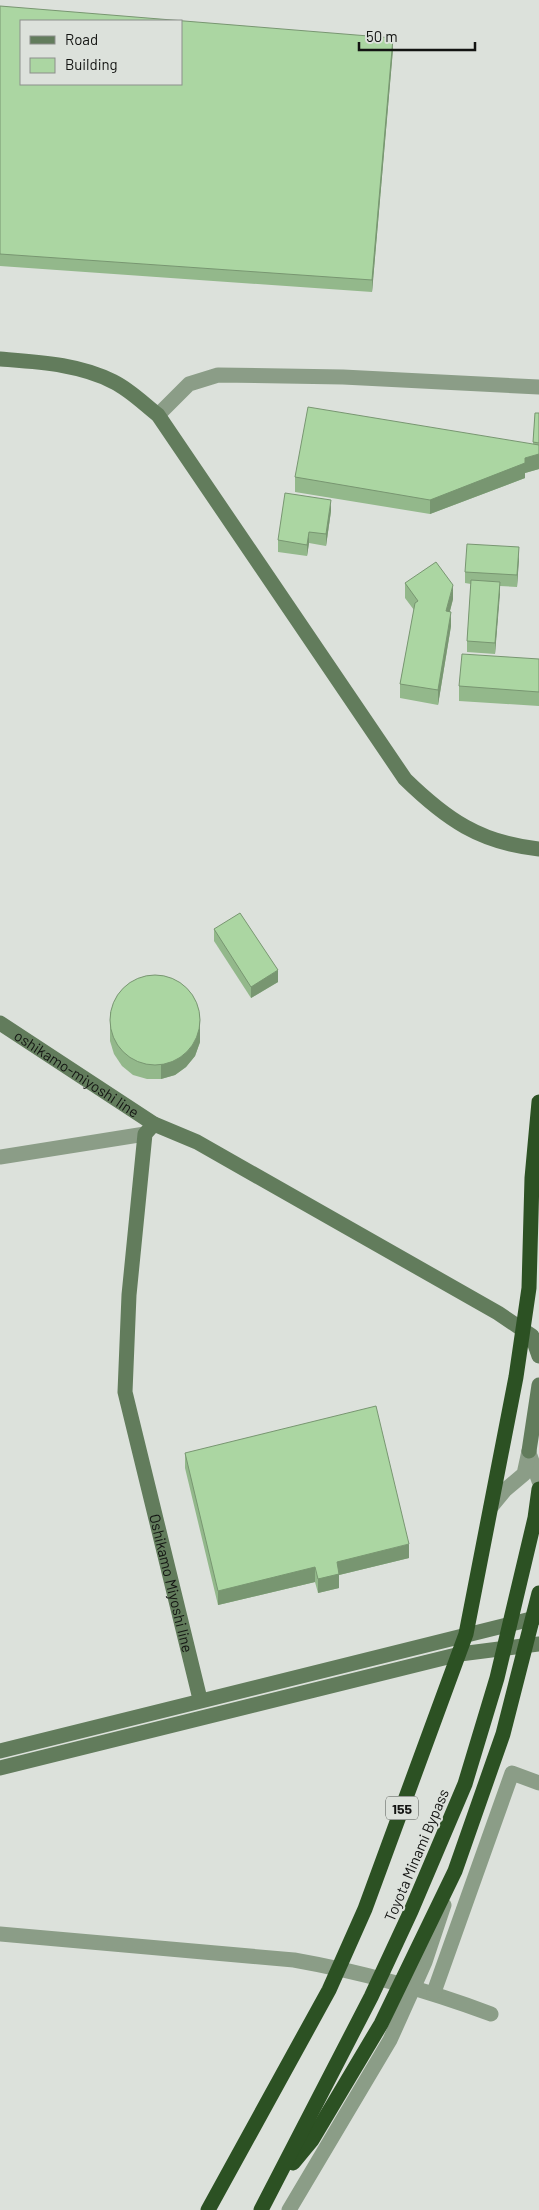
<svg xmlns="http://www.w3.org/2000/svg" width="539" height="2210" font-family="Barlow,sans-serif">
  <style>
    .lines { fill: none; stroke-linecap: round; stroke-linejoin: round }
    .street { stroke: #8b9d87; stroke-width: 15 }
    .secondary { stroke: #627c5c; stroke-width: 15 }
    .highway { stroke: #2c5123; stroke-width: 15 }
    .wall { fill: #93b88b }
    .shaded-wall { fill: #789671 }
    .building { fill: #abd6a2; stroke: #789671; fill-rule: evenodd }
    .labels { text-anchor: middle; dominant-baseline: central; stroke-width: 4; stroke-linejoin: round; paint-order: stroke }
    .shield { fill: #dce1db; stroke: #4f524e; stroke-width: 1 }
    .shield-label { font-size: 14px; font-weight: bold; fill: #131412 }
    .street-label { font-size: 15px; fill: #131412; stroke: #dce1db }
  </style>
  <rect width="100%" height="100%" fill="#dce1db"/>
  <g class="lines">
    <g class="street">
      <path d="M158 415 189 384 218 375 343 377 539 387"/>
      <path d="M0 1157 145 1134"/>
      <path d="M529 1453 539 1481"/>
      <path d="M491 1507 505 1490 524 1474 529 1451"/>
      <path d="M0 1934 294 1960C362 1972 427 1990 491 2014"/>
      <path d="M434 1992 512 1773 539 1783"/>
      <path d="M289 2210 390 2040 425 1962 444 1905"/>
    </g>
    <g class="secondary">
      <path d="M0 359C38 362 80 364 114 382 130 390 144 404 158 415L405 779C446 819 480 843 539 849"/>
      <path id="s1" d="M0 1023 154 1124 197 1142 498 1313 532 1336 539 1356"/>
      <path id="s2" d="M154 1124 145 1134 129 1295 125 1392 200 1699"/>
      <path d="M529 1451 539 1385"/>
      <path d="M0 1751 539 1617"/>
      <path d="M0 1768 460 1654 539 1644"/>
    </g>
    <g class="highway">
      <path d="M293 2163 312 2140 381 2024 455 1871 503 1734 539 1593"/>
      <path d="M208 2210 329 1990 365 1909 466 1634 516 1377 529 1288 532 1178 539 1102"/>
      <path d="M261 2210 371 1997 411 1911 465 1784 497 1678 535 1518 539 1489"/>
    </g>
  </g>
  <g class="wall">
    <path d="M0 6 393 49 372 292 0 266Z"/>
    <path d="M535 413H539V469L525 473V478L430 514 295 492V477L533 444Z"/>
    <path d="M331 511 326 546 309 543 307 556 278 552V540Z"/>
    <path d="M519 558 517 587 500 586 495 654 467 652V641L471 584 465 583V572Z"/>
    <path d="M405 583 453 599 450 611 451 626 438 705 400 698V684L414 610 405 598Z"/>
    <path d="M539 659V706L459 701V686Z"/>
    <path d="M214 929 278 982 251 998 214 941Z"/>
    <path d="M110 1012 200 1028V1042L195 1056 186 1067 175 1075 161 1079H147L133 1075 122 1066 114 1054 110 1041Z"/>
    <path d="M185 1453 409 1558 339 1575V1588L318 1593 315 1582 218 1605 185 1468Z"/>
  </g>
  <g class="shaded-wall">
    <path d="M393 38V49L372 292V280Z"/>
    <path d="M539 454V469L525 473V478L430 514V500L525 458Z"/>
    <path d="M331 500V511L326 546V534Z"/>
    <path d="M309 532V543L307 556V545Z"/>
    <path d="M519 547V558L517 587V575Z"/>
    <path d="M500 582V594L495 654V643Z"/>
    <path d="M453 585V599L446 626V611Z"/>
    <path d="M451 612V626L438 705V690Z"/>
    <path d="M278 970V982L251 998V987Z"/>
    <path d="M200 1014V1042L195 1056 186 1067 175 1075 161 1079V1065Z"/>
    <path d="M409 1544V1558L339 1575V1588L318 1593V1579L337 1562Z"/>
    <path d="M315 1567V1582L218 1605V1591Z"/>
  </g>
  <g class="building">
    <path d="M0 6 393 38 372 280 0 254ZM21 21H181V84H21Z"/>
    <path d="M308 407 539 445V454L525 458V463L430 500 295 477Z"/>
    <path d="M535 413H539V443L533 442Z"/>
    <path d="M285 493 331 500 326 534 309 532 307 545 278 540Z"/>
    <path d="M467 544 519 547 517 575 465 572Z"/>
    <path d="M436 562 453 585 446 611 451 612 438 690 400 684 415 603 418 601 405 583Z"/>
    <path d="M471 580 500 582 495 643 467 641Z"/>
    <path d="M462 654 539 659V692L459 686Z"/>
    <path d="M240 913 278 970 251 987 214 929Z"/>
    <circle cx="155" cy="1020" r="45"/>
    <path d="M376 1406 409 1544 337 1562 339 1574 318 1579 315 1567 218 1591 185 1453Z"/>
  </g>
  <g class="labels">
    <rect class="shield" x="386" y="1796.5" width="32" height="23" rx="4"/>
    <g class="shield-label">
      <text x="402" y="1808">155</text>
    </g>
    <g class="street-label">
      <text stroke="none"><textPath href="#s1" startOffset="92">oshikamo-miyoshi line</textPath></text>
      <text stroke="none"><textPath href="#s2" startOffset="469">Oshikamo Miyoshi line</textPath></text>
      <text transform="translate(416 1855) rotate(-67)">Toyota Minami Bypass</text>
    </g>
  </g>
  <rect x="20" y="20" width="162" height="65" fill="#dce1db" stroke="#8c8f8b"/>
  <rect x="30" y="36" width="25" height="8" fill="#627c5c" stroke="#8c8f8b"/>
  <text x="65" y="45" font-size="15" fill="#131412">Road</text>
  <rect x="30" y="58" width="25" height="15" fill="#abd6a2" stroke="#8c8f8b"/>
  <text x="65" y="70" font-size="15" fill="#131412">Building</text>
  <path d="M359 42v8h116v-8" fill="none" stroke="#131412" stroke-width="2.5"/>
  <text x="366" y="42" font-size="15" fill="#131412" stroke="#dce1db" stroke-width="4" paint-order="stroke">50 m</text>
</svg>
